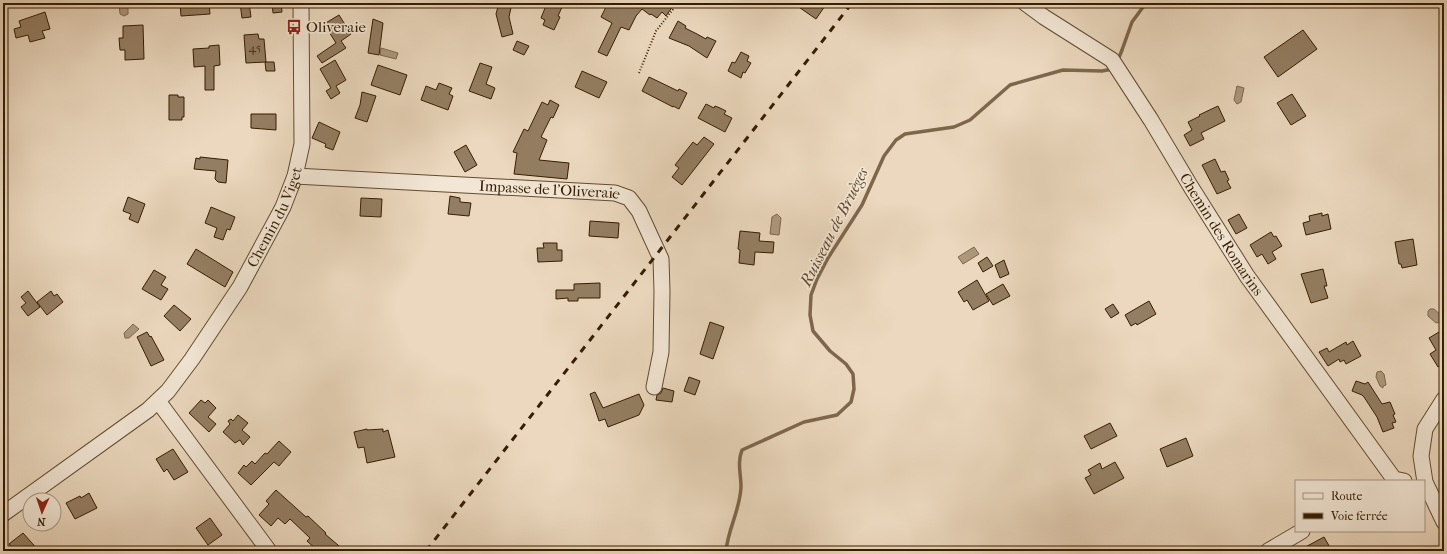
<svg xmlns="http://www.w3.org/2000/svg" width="1447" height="554" font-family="'IM FELL French Canon',serif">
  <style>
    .water { fill: #ad987e; stroke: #7d674c }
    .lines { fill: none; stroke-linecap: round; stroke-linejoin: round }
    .stream { stroke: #7d674c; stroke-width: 3.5 }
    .building { fill: #947e63; stroke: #351d01 }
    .minor-casing { stroke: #624c30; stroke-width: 17 }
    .path { stroke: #351d01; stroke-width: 2; stroke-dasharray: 1 2; stroke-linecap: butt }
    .minor { stroke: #f2e6d5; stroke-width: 15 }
    .rail { stroke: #351d01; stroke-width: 3; stroke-dasharray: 7 7; stroke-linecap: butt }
    .labels { text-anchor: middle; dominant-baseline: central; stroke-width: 3.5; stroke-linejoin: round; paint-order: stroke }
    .number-label { font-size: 13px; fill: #4d351a }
    .poi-label { font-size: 15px; fill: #351d01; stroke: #f2e6d5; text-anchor: start }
    .street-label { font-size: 15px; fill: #351d01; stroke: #f2e6d5 }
    .water-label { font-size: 16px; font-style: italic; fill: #5f482d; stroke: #f2e6d5 }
  </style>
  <rect width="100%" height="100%" fill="#ebd8be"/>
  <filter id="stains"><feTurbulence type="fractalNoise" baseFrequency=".005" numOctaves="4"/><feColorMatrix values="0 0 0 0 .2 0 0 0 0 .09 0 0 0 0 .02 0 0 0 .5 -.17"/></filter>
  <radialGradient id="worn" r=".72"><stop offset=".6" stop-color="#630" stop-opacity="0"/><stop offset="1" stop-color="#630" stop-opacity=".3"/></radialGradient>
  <g class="water">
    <path d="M119 3H128V14L124 16 120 14Z"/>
    <path d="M381 48 398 53 396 59 380 55Z"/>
    <path d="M1237 86 1244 88 1241 102 1237 104 1234 100Z"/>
    <path d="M777 214 781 218 779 235 770 234 772 217Z"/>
    <path d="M974 247 979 254 963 264 958 257Z"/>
    <path d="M1430 309H1434L1443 317 1444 319 1442 322 1436 323 1428 316V311Z"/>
    <path d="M133 324 139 329 129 338H125L124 333Z"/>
    <path d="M1381 371 1384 374 1386 385 1383 386V388L1380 386 1376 377 1377 372Z"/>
  </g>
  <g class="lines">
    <g class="stream">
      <path d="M1118 60 1122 50 1132 22 1146 3"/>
      <path d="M726 551C728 529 740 510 741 487 741 474 737 463 742 450L804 422 837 415 851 402 854 389 853 374 846 364 830 351 813 331 810 315 811 295 817 279 828 258 862 205 884 156 896 140 905 134 954 127 970 120 1010 85 1063 70 1102 71 1113 69"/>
    </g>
  </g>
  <g class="building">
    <path d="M180 3H209L210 14 181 16Z"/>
    <path d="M240 3H249L251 17 242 18Z"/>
    <path d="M272 3H281L282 12 273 13Z"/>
    <path d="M499 3H512L509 17 513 34 502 37 496 14Z"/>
    <path d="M547 3H558L563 5 558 16 560 17 554 30 543 25 545 20 541 18Z"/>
    <path d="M608 3H675L666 16 662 12 657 18 651 14 650 15 642 9 636 16 629 30 621 27 607 56 598 52 612 23 601 17Z"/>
    <path d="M793 3H827L816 19Z"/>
    <path d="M45 12 50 29 42 31 45 38 30 42 28 35 16 38 14 29 21 27 19 21Z"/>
    <path d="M339 15 351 34 341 41 346 48 322 63 317 56 336 43 324 24Z"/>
    <path d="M373 19 383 23 379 55 368 53Z"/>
    <path d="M678 21 686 26 685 28 697 34 706 39 707 37 716 41 707 58 689 46 669 38Z"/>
    <path d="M143 25 144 59 125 60V50H120L119 38H123V26Z"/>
    <path d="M1303 30 1317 49 1278 77 1264 57Z"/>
    <path d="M258 34 259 39H264L266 62 246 63 244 35Z"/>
    <path d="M517 41 529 46 524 55 513 50Z"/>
    <path d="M219 45 220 65 214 66V90H205V66L194 67 193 49 209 48V46Z"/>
    <path d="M741 52 749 56 747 61 751 63 745 73 743 72 741 78 728 71 732 62 735 63Z"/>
    <path d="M335 60 346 80 336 86 340 93 331 99 326 91 331 88 320 69Z"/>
    <path d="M265 62H274L275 71H266Z"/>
    <path d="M480 63 492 67 486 84 495 88 491 99 469 91Z"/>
    <path d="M378 65 407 75 400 95 371 85Z"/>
    <path d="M582 71 607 82 599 98 575 87Z"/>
    <path d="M649 77 678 91 679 89 687 93 679 109 673 106V107L642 91Z"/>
    <path d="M439 83 452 88 449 94 453 96 448 110 421 100 426 86 436 90Z"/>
    <path d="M362 92 376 96 367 122 355 118 360 105Z"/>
    <path d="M1292 94 1306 116 1291 125 1277 103Z"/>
    <path d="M169 95H178V97H184V117H182V120H169Z"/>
    <path d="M550 100 559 105 553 118 551 117 541 137 547 140 539 160 569 163 567 179 514 174 517 153 513 152 524 129 528 131 542 102 548 105Z"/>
    <path d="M706 104 714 108 715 106 720 108 726 111 724 114 732 118 725 132 698 118Z"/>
    <path d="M1218 106 1225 121 1201 133 1204 139 1190 146 1184 135 1192 130 1188 122 1200 116 1199 115Z"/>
    <path d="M251 114H276V130L251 128Z"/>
    <path d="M319 122 340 132 333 150 325 147 326 144 312 138Z"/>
    <path d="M704 137 714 144 682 185 672 177 679 168 675 165 693 142 697 145Z"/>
    <path d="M466 145 477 165 465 172 454 152Z"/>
    <path d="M200 157 228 160 226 183 218 182 215 179 216 171 194 169 196 158 200 159Z"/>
    <path d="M1215 159 1221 172 1225 171 1229 180 1227 181 1231 188 1217 194 1202 165Z"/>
    <path d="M450 196 460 198V202L471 203 469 216 448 214Z"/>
    <path d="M128 197 145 204 138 223 129 219 131 214 123 211Z"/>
    <path d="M361 198 382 199 381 217 360 216Z"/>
    <path d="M211 207 235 217 230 230 227 229 223 240 214 237 217 228 205 223Z"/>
    <path d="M1322 213V216L1328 214 1331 229 1306 235 1303 223 1310 221 1309 216Z"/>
    <path d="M1239 214 1247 228 1236 234 1228 220Z"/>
    <path d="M590 221 619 223 618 238 589 236Z"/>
    <path d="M740 231 760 233 759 241 774 242 773 253 755 252 754 265 739 263 740 250 738 249Z"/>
    <path d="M1271 232 1274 237 1276 236 1282 246 1272 252 1276 259 1268 264 1262 254 1257 257 1250 245Z"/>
    <path d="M1413 239 1417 265 1402 268 1401 264H1399L1395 242Z"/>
    <path d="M543 243H557V250H562V261L538 262 537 248H544Z"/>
    <path d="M196 249 233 272 225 287 187 264Z"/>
    <path d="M987 257 993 266 983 272 978 263Z"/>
    <path d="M1004 260 1009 274 1000 278 995 265Z"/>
    <path d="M1323 269 1327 286H1324L1328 298 1311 303 1301 274Z"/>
    <path d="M154 270 166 277 161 285 168 289 161 300 142 289Z"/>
    <path d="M977 280 989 301 973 310 967 300 964 302 958 292Z"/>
    <path d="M600 283V298H578V301H568V298L556 299V290H574V284Z"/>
    <path d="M1003 284 1010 296 993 305 986 294Z"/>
    <path d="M28 291 40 307 28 316 21 307 26 303 21 297Z"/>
    <path d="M51 291 54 296 57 294 63 302 47 315 37 302Z"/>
    <path d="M1149 301 1156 314 1137 325 1136 323 1131 326 1125 315Z"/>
    <path d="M1113 304 1119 313 1111 318 1105 309Z"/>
    <path d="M174 305 191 319 180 331 164 316Z"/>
    <path d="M710 322 724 327 713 359 700 354Z"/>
    <path d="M1444 329V363L1438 367 1430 354 1436 350 1429 338Z"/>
    <path d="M147 332 150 337 151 336 164 360 151 366 137 337Z"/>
    <path d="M1353 341 1361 356 1346 364 1344 360 1340 362 1339 359 1328 366 1319 352 1327 348 1329 352 1346 342 1347 345Z"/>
    <path d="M689 377 700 381 695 395 684 391Z"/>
    <path d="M1356 381 1365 384 1368 382 1382 404 1390 402 1395 414 1393 415 1396 422 1392 423 1394 428 1383 432 1377 417 1364 397 1362 395 1352 391Z"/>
    <path d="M663 388 674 391 672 402 656 400 657 395 661 393Z"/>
    <path d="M595 392 603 408 639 394 644 405 639 415 608 427 605 419 599 421 590 394Z"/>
    <path d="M201 400 205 403 208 400 216 408 208 417 216 424 209 432 189 413Z"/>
    <path d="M238 415 248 423 242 430 250 437 243 445 240 440 235 443 223 432 230 424 228 421 231 419 233 421Z"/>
    <path d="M1110 423 1117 436 1091 449 1084 436Z"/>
    <path d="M367 429V430L383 429V432L388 430 395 457 367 463 364 447 358 448 354 432Z"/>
    <path d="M1186 438 1193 456 1167 467 1160 449Z"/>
    <path d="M279 441 291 452 279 466 274 462 251 485 238 473 244 465 246 467 252 461 255 464 265 453 267 454Z"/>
    <path d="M173 449 188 472 174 480 167 469 164 472 156 459Z"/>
    <path d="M1115 462 1124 478 1094 494 1085 478 1091 475 1088 470 1100 463 1102 469Z"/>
    <path d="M276 490 306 517 308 516 326 533 325 534 345 551H318L307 541 310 538 290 519 285 524 278 518 271 526 259 515 269 504 266 501Z"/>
    <path d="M89 493 97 508 75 519 66 503 80 496 81 498Z"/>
    <path d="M210 518 222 535 208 545 196 528Z"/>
    <path d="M23 533 39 551H15L9 544Z"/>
    <path d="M1324 537 1332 551H1298Z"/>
  </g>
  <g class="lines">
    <defs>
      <g id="minor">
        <path id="s1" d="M1025 3 1044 17 1112 60 1151 120 1191 187 1247 276 1394 479 1404 481"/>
        <path id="s2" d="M295 176 615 193 629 198 639 211 661 259 662 291 661 352 654 387"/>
        <path d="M1444 399 1425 429 1421 456 1425 482 1444 522"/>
        <path d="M158 401 269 551"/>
        <path id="s3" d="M3 514 148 410 168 391 192 359 240 287 283 207 295 176 302 144 301 3"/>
        <path d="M1268 551 1302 531"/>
      </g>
    </defs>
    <use href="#minor" class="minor-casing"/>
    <path class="path" d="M639 73 656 31 678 3"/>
    <use href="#minor" class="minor"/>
    <path class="rail" d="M426 551 852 3"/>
  </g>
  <defs>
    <symbol id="bus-bare" viewBox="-9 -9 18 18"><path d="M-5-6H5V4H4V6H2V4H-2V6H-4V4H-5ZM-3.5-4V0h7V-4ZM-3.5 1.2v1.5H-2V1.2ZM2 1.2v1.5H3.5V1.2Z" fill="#8f2418" stroke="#f2e6d5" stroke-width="2.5" paint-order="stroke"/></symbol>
  </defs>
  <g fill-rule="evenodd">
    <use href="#bus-bare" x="283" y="16" width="22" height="22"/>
  </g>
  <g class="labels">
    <g class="number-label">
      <text x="255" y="47">45</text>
    </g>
    <g class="poi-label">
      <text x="306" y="27">Oliveraie</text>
    </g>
    <g class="street-label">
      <text stroke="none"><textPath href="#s2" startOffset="255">Impasse de l'Oliveraie</textPath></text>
      <text stroke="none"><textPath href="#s3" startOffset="411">Chemin du Viget</textPath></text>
      <text stroke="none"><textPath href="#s1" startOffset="310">Chemin des Romarins</textPath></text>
    </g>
    <g class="water-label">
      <text transform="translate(834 227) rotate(-63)">Ruisseau de Bruèges</text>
    </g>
  </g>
  <rect width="1447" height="554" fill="none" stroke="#ebd8be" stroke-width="16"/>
  <rect x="4" y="4" width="1439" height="546" fill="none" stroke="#351d01" stroke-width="2"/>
  <rect x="8" y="8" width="1431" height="538" fill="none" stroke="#351d01"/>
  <rect x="1295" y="480" width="130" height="52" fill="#f2e6d5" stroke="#a69680"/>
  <rect x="1303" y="493" width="20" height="6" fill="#f2e6d5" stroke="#a69680"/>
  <text x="1331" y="500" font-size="12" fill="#351d01">Route</text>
  <rect x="1303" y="513" width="20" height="6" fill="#351d01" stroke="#a69680"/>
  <text x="1331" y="520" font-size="12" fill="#351d01">Voie ferrée</text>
  <g transform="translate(42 512) rotate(183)"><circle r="19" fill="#f2e6d5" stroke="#a69680"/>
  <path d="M0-3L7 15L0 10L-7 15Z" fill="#8f2418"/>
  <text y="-6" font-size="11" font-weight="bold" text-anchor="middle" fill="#351d01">N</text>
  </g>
  <rect width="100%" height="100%" filter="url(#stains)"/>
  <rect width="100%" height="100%" fill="url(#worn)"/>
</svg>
